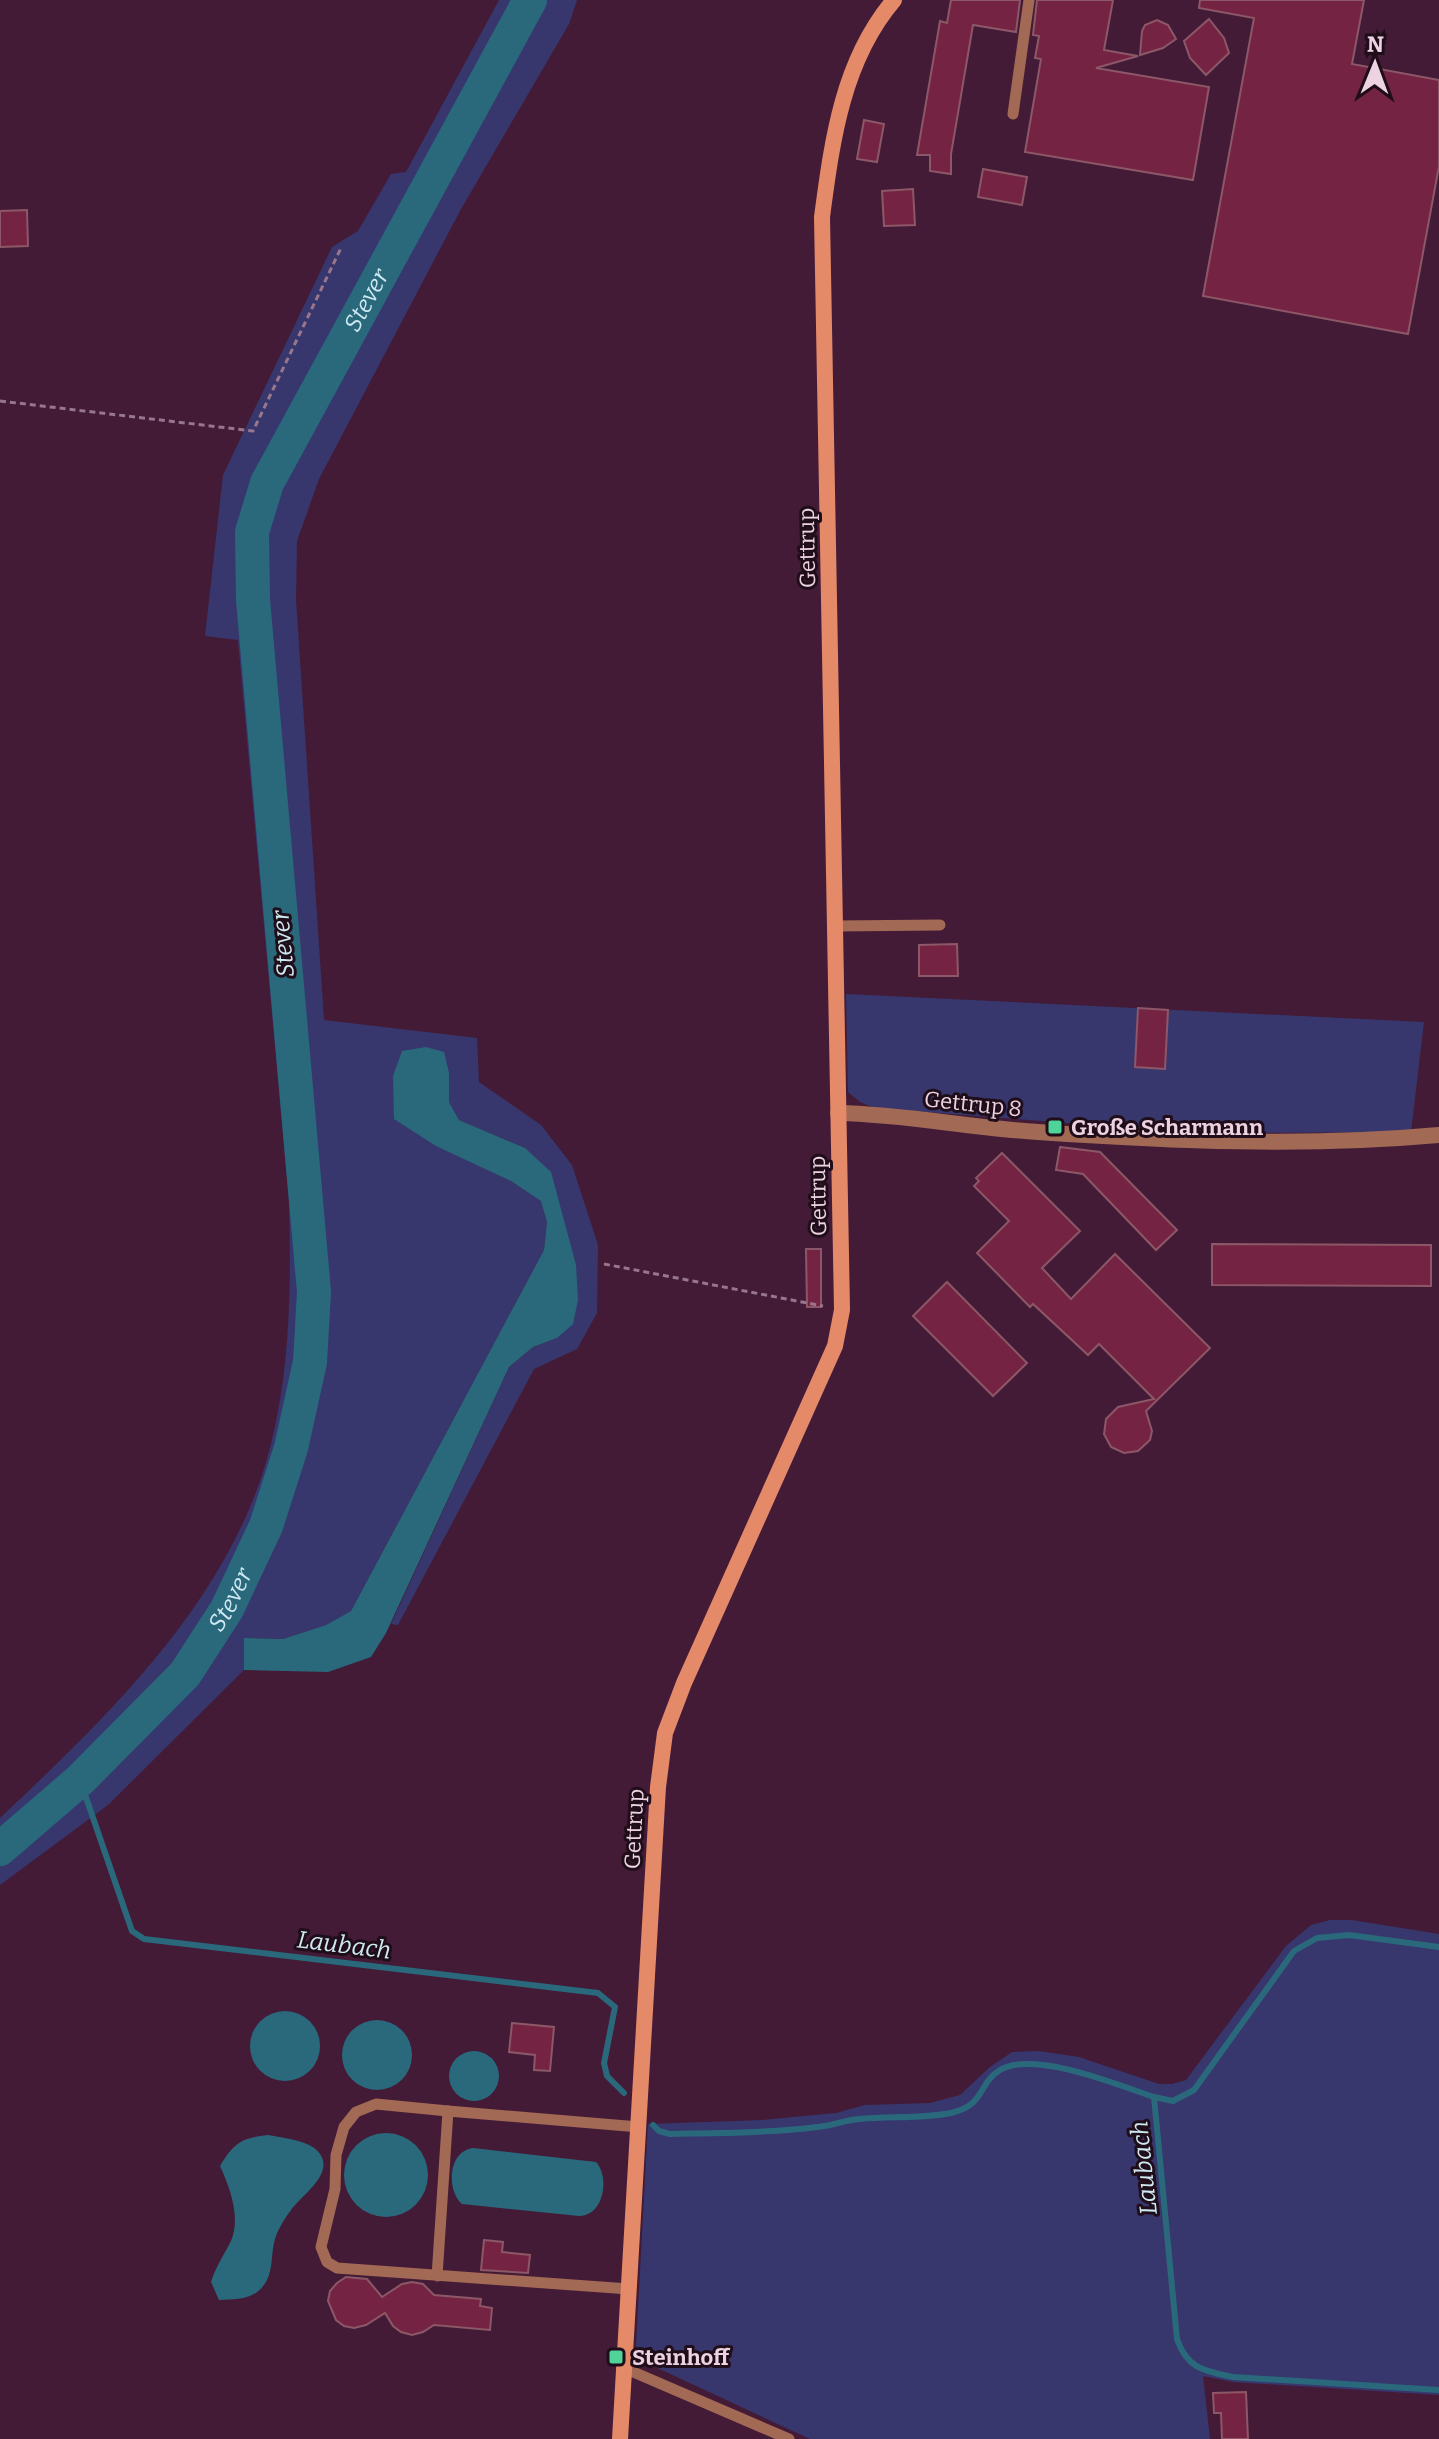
<svg xmlns="http://www.w3.org/2000/svg" width="1439" height="2439" font-family="Bitter,serif">
  <style>
    .green { fill: #37376d }
    .water { fill: #2a697c }
    .lines { fill: none; stroke-linecap: round; stroke-linejoin: round }
    .stream { stroke: #2a697c; stroke-width: 6 }
    .river { stroke: #2a697c; stroke-width: 34 }
    .building { fill: #752342; stroke: #8c5766; stroke-width: 2 }
    .path { stroke: #98768c; stroke-width: 3; stroke-dasharray: 6 4; stroke-linecap: butt }
    .lane { stroke: #a26954; stroke-width: 11 }
    .street { stroke: #a26954; stroke-width: 16 }
    .secondary { stroke: #e58a69; stroke-width: 16 }
    .poi-dot { fill: #4fd399; stroke: #1f0e19; stroke-width: 3 }
    .labels { text-anchor: middle; dominant-baseline: central; stroke-width: 6; stroke-linejoin: round; paint-order: stroke }
    .street-label { font-size: 22px; fill: #edd2e2; stroke: #1f0e19 }
    .poi-label { font-size: 22px; font-weight: bold; fill: #edd2e2; stroke: #1f0e19; text-anchor: start }
    .water-label { font-size: 24px; font-style: italic; fill: #cfe9f2; stroke: #1f0e19 }
  </style>
  <rect width="100%" height="100%" fill="#431b37"/>
  <g class="green">
    <path d="M499 0H577L569 24 461 209 319 479 297 541 296 600 324 1020 477 1038 479 1082 541 1125 572 1165 598 1245 597 1313 577 1349 534 1369 398 1625 391 1624 509 1367 533 1347 557 1338 578 1300 525 1148 459 1120 449 1102V1073L393 1076 511 1181 542 1201 547 1222 544 1250 351 1611 326 1625 283 1639 245 1638 244 1670 108 1805 0 1885V1818C111 1713 233 1597 271 1444 291 1364 291 1282 289 1201L238 640 205 636 223 475 332 247 358 231 391 174 406 172Z"/>
    <path d="M846 994 1424 1022 1411 1132 1195 1133 875 1108 860 1102 848 1092Z"/>
    <path d="M1330 1920H1352L1439 1934V2395L1233 2382 1203 2376 1210 2439H810L651 2365 643 2360 636 2346 648 2124 762 2120 836 2113 865 2105 930 2103 960 2095 990 2067 1012 2052 1039 2051 1079 2057 1159 2084H1172L1186 2080 1286 1946 1311 1925Z"/>
  </g>
  <g class="water">
    <path d="M426 1047 444 1052 449 1073V1102L459 1120 525 1148 551 1172 576 1265 578 1300 573 1324 557 1338 533 1347 509 1367 386 1633 371 1657 328 1672 244 1670V1638L283 1639 326 1625 351 1611 544 1250 547 1222 541 1201 511 1181 436 1146 394 1119 393 1076 402 1051Z"/>
    <circle cx="285" cy="2046" r="35"/>
    <circle cx="377" cy="2055" r="35"/>
    <circle cx="474" cy="2076" r="25"/>
    <circle cx="386" cy="2175" r="42"/>
    <path d="M268 2135C283 2138 311 2140 320 2154 334 2174 302 2195 291 2210 285 2218 276 2232 274 2243 271 2256 273 2273 264 2285 253 2300 236 2299 219 2300L211 2282C216 2266 224 2255 231 2241 241 2217 230 2188 220 2166 234 2143 241 2138 268 2135Z"/>
    <path d="M473 2148 596 2162C610 2177 604 2216 579 2216L462 2204C446 2190 448 2151 473 2148Z"/>
  </g>
  <g class="lines">
    <g class="stream">
      <path d="M80 1780 132 1931 144 1939 598 1993 615 2007 604 2063 607 2076 624 2093"/>
      <path d="M1154 2097 1173 2101 1194 2090 1294 1951 1317 1938 1349 1935 1439 1947"/>
      <path d="M653 2125 659 2131 670 2134C719 2133 768 2133 817 2127 832 2126 845 2120 859 2119 890 2116 921 2119 951 2113 986 2105 978 2083 1000 2070 1034 2050 1118 2085 1154 2097L1177 2339C1187 2369 1205 2371 1233 2377L1439 2390"/>
    </g>
    <path class="river" id="s1" d="M0 1849 80 1780 185 1674 227 1609 266 1526 291 1448 310 1362 314 1292 253 600 252 532 267 483 530 0"/>
  </g>
  <g class="building">
    <path d="M951 0H1020L1016 32 973 25 951 154V174L930 171V155H917L940 21 947 23Z"/>
    <path d="M1037 0H1113L1104 50 1138 56 1096 68 1209 87 1193 180 1025 152 1041 59 1035 58 1039 36 1033 35Z"/>
    <path d="M1200 0H1364L1352 64 1439 80V166L1408 334 1203 296 1254 18 1199 8Z"/>
    <path d="M1209 19 1224 38 1229 53 1206 75 1190 58 1184 41Z"/>
    <path d="M1157 20 1168 25 1176 39 1163 48 1140 55 1142 31 1145 25Z"/>
    <path d="M864 120 884 124 877 162 857 159Z"/>
    <path d="M983 169 1027 177 1022 205 978 197Z"/>
    <path d="M913 189 915 225 884 226 882 191Z"/>
    <path d="M27 210 28 246 0 247V211Z"/>
    <path d="M957 944 958 976H919V945Z"/>
    <path d="M1138 1008 1168 1010 1165 1069 1135 1067Z"/>
    <path d="M1060 1147 1100 1152 1177 1230 1156 1250 1083 1174 1056 1170Z"/>
    <path d="M1002 1153 1080 1231 1042 1268 1071 1299 1115 1254 1210 1348 1146 1411 1152 1431 1150 1440 1138 1451 1124 1453 1111 1447 1104 1434 1106 1419 1118 1407 1154 1399 1099 1344 1088 1355 1033 1304 1030 1307 977 1253 1009 1221 974 1186 979 1181 976 1178Z"/>
    <path d="M1212 1244 1431 1245V1286L1212 1285Z"/>
    <path d="M806 1249H821V1307H807Z"/>
    <path d="M947 1282 1027 1363 993 1396 913 1316Z"/>
    <path d="M512 2023 554 2027 550 2071 534 2070 535 2055 509 2052Z"/>
    <path d="M484 2240 503 2242 502 2252 530 2255 528 2273 481 2270Z"/>
    <path d="M346 2277 367 2279 382 2297 402 2284 412 2282 423 2284 434 2295 481 2299 480 2306 492 2308 490 2330 434 2325 423 2332 412 2335 401 2332 393 2326 385 2313 366 2325 354 2328 344 2326 336 2320 328 2301 330 2291 337 2283Z"/>
    <path d="M1246 2392 1248 2439H1222L1221 2413H1214L1213 2393Z"/>
  </g>
  <g class="lines">
    <g class="path">
      <path d="M0 401 253 431 341 248"/>
      <path d="M604 1264 823 1306"/>
    </g>
    <g class="lane">
      <path d="M1013 114 1029 0"/>
      <path d="M836 926 940 925"/>
      <path d="M448 2111 639 2127"/>
      <path d="M437 2276 448 2111 376 2104 356 2112 344 2127 336 2155 335 2189 321 2247 327 2262 337 2268 629 2289"/>
      <path d="M624 2368 789 2439"/>
    </g>
    <path class="street" d="M838 1113C904 1114 971 1128 1038 1132 1171 1141 1306 1147 1439 1135"/>
    <path class="secondary" d="M620 2439 658 1787 665 1733 684 1683 835 1346 842 1310 822 217C832 142 842 61 894 0"/>
  </g>
  <g class="poi-dot">
    <rect x="1047" y="1119" width="16" height="16" rx="4"/>
    <rect x="608" y="2349" width="16" height="16" rx="4"/>
  </g>
  <g class="labels">
    <g class="street-label">
      <text transform="translate(807 548) rotate(-91)">Gettrup</text>
      <text transform="translate(973 1104) rotate(6)">Gettrup 8</text>
      <text transform="translate(818 1196) rotate(-91)">Gettrup</text>
      <text transform="translate(634 1829) rotate(-87)">Gettrup</text>
    </g>
    <g class="poi-label">
      <text x="1071" y="1127">Große Scharmann</text>
      <text x="632" y="2357">Steinhoff</text>
    </g>
    <g class="water-label">
      <text stroke="none"><textPath href="#s1" startOffset="1686">Stever</textPath></text>
      <text transform="translate(283 944) rotate(-95)">Stever</text>
      <text stroke="none"><textPath href="#s1" startOffset="342">Stever</textPath></text>
      <text transform="translate(344 1945) rotate(7)">Laubach</text>
      <text transform="translate(1144 2168) rotate(-96)">Laubach</text>
    </g>
  </g>
  <g transform="translate(1375 64) rotate(1)" stroke="#1f0e19" stroke-width="6" paint-order="stroke">
  <path d="M0-6L14 30L0 20L-14 30Z" fill="#edd2e2"/>
  <text y="-12" font-size="22" font-weight="bold" text-anchor="middle" fill="#edd2e2">N</text>
  </g>
</svg>
